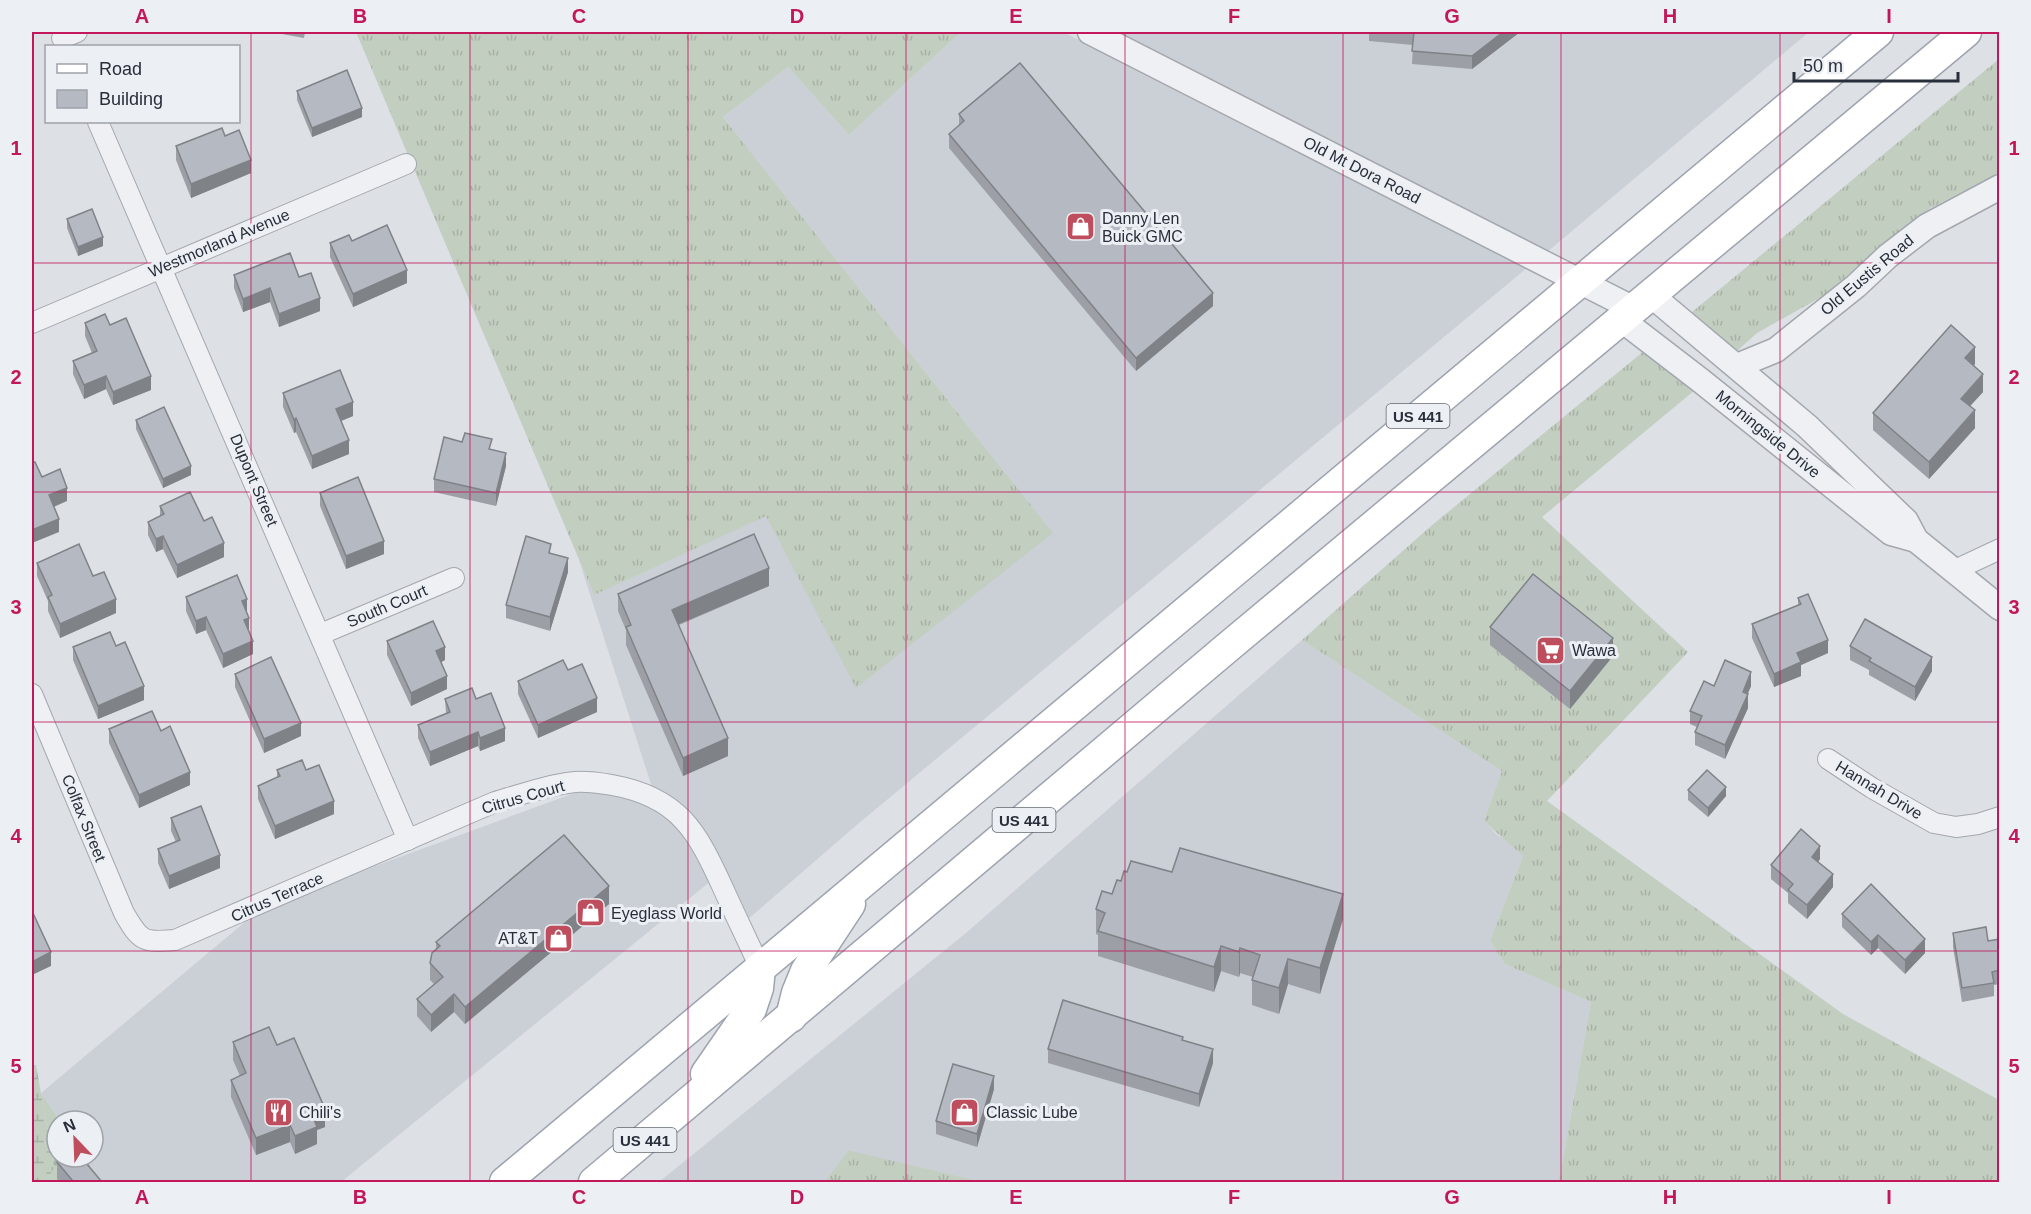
<svg xmlns="http://www.w3.org/2000/svg" width="2031" height="1214" font-family="Arial,sans-serif">
  <style>
    .built { fill: #cbcfd6 }
    .grass { fill: url(#grass-tufts) }
    .forest { fill: url(#forest-firs) }
    .wetland { fill: url(#wetland-marsh) }
    .lines { fill: none; stroke-linecap: round; stroke-linejoin: round }
    .minor-casing { stroke: #a3a7ae; stroke-width: 22 }
    .tertiary-casing { stroke: #a3a7ae; stroke-width: 27 }
    .primary-casing { stroke: #9da4af; stroke-width: 33 }
    .minor { stroke: #eff0f4; stroke-width: 20 }
    .tertiary { stroke: #eff0f4; stroke-width: 24 }
    .primary { stroke: #fff; stroke-width: 30 }
    .wall { fill: #9c9fa6 }
    .shaded-wall { fill: #7f8287 }
    .building { fill: #b5b9c1; stroke: #7f8287; stroke-width: 1.5 }
    .grid { fill: none; stroke: #c2185b; stroke-width: 1.5; stroke-opacity: 0.55 }
    .labels { text-anchor: middle; dominant-baseline: central; stroke-width: 6; stroke-linejoin: round; paint-order: stroke }
    .shield { fill: #eceff3; stroke: #636872; stroke-width: 1.5 }
    .shield-label { font-size: 15px; font-weight: bold; fill: #282e3a }
    .street-label { font-size: 16px; fill: #282e3a; stroke: #eceff3 }
    .poi-label { font-size: 16px; fill: #282e3a; stroke: #eceff3; text-anchor: start }
    .neatline { fill: none; stroke: #c2185b; stroke-width: 2 }
    .grid-label { font-size: 20px; text-anchor: middle; font-weight: bold; fill: #c2185b }
  </style>
  <defs>
    <pattern id="grass-tufts" width="24" height="20" patternUnits="userSpaceOnUse" patternTransform="scale(1.5)"><rect width="24" height="20" fill="#c2cebf"/><path d="M3 7l-1-3M5 7V3M7 7l1-3M15 17l-1-3M17 17v-4M19 17l1-3" fill="none" stroke="#a7b1a5"/></pattern>
    <pattern id="forest-firs" width="22" height="20" patternUnits="userSpaceOnUse" patternTransform="scale(1.5)"><rect width="22" height="20" fill="#c2cebf"/><path d="M5 1l3.5 6h-7zM16 11l3.5 6h-7z" fill="#a7b1a5"/></pattern>
    <pattern id="wetland-marsh" width="20" height="14" patternUnits="userSpaceOnUse" patternTransform="scale(1.5)"><rect width="20" height="14" fill="#c2cebf"/><path d="M1 5h8M5 5V1M11 12h8M15 12V8" fill="none" stroke="#a7b1a5"/></pattern>
  </defs>
  <rect width="100%" height="100%" fill="#dde0e5"/>
  <g class="built">
    <path d="M961 32H1063L1252 126 1527 268 859 823 739 927 712 880 341 1182H101L84 1157H93V1121H60L41 1093 263 907 591 787 637 795 659 809 579 560 594 595 766 515 1052 532 723 117 788 67 849 135Z"/>
    <path d="M1116 32H1809L1547 252Z"/>
    <path d="M1302 640 1502 771 1484 820 1496 834 1511 844 1523 856 1490 941 1505 964 1591 1002 1559 1182H983L848 1151 824 1182H659L966 933Z"/>
  </g>
  <g class="grass">
    <path d="M356 32H961L849 135 788 67 723 117 1053 533 856 688 766 516 594 595Z"/>
    <path d="M1999 59V173L1929 209 1912 221 1823 296 1757 333 1737 351 1692 312Z"/>
    <path d="M1644 351 1695 390 1542 517 1688 652 1547 801 1843 1014 1999 1100V1182H1559L1591 1002 1505 964 1490 941 1523 856C1510 843 1496 834 1484 820L1502 771 1302 640 1431 526Z"/>
    <path d="M848 1151H851L983 1182H824Z"/>
  </g>
  <path class="forest" d="M41 1093 60 1121H57V1157H84L101 1182H46L54 1168Z"/>
  <path class="wetland" d="M32 1065H36L54 1168 46 1182H32Z"/>
  <g class="lines">
    <defs>
      <g id="minor">
        <path d="M62 38 77 32"/>
        <path d="M98 122 408 840"/>
        <path d="M32 323 406 164"/>
        <path d="M1953 571 2000 549"/>
        <path d="M321 634 454 578"/>
        <path d="M32 694 124 913C140 941 143 943 175 940L495 802C522 794 548 785 575 782 588 781 600 783 612 785 679 797 697 831 723 888 735 915 748 941 760 968"/>
        <path d="M1828 759 1872 788 1934 823 1956 827 1978 824 2000 817"/>
      </g>
      <g id="tertiary">
        <path d="M1090 32 1634 309"/>
        <path d="M1651 295 1807 426 1906 521 1916 540"/>
        <path d="M1622 320 1700 380 1891 533 1916 540 2000 608"/>
        <path d="M1737 366 1776 350 1856 286 1888 256 1927 226 2000 187"/>
      </g>
      <g id="primary">
        <path d="M791 1017 797 993 806 971 850 904"/>
        <path d="M706 1074 751 1009 758 988 760 968"/>
        <path d="M505 1182 1878 32"/>
        <path d="M594 1182 1228 647 1966 32"/>
      </g>
    </defs>
    <use href="#minor" class="minor-casing"/>
    <use href="#tertiary" class="tertiary-casing"/>
    <use href="#primary" class="primary-casing"/>
    <use href="#minor" class="minor"/>
    <use href="#tertiary" class="tertiary"/>
    <use href="#primary" class="primary"/>
  </g>
  <g class="wall">
    <path d="M271 32H305L304 38Z"/>
    <path d="M1369 32H1520L1472 69 1412 64 1413 45 1369 41Z"/>
    <path d="M297 91 362 117 312 137 297 100Z"/>
    <path d="M959 114 1213 306 1136 371 949 148V134L959 126Z"/>
    <path d="M225 136 251 173 191 198 176 160V146Z"/>
    <path d="M67 219 103 246 78 256 67 228Z"/>
    <path d="M352 241 407 283 353 307 330 257V243Z"/>
    <path d="M234 275 299 277 320 311 279 327 270 302 243 312 234 288Z"/>
    <path d="M85 323 110 325 151 390 113 405 106 389 84 399 73 374V361L92 353 85 336Z"/>
    <path d="M1975 364 1974 366 1983 392 1970 406 1975 428 1929 479 1873 430V413Z"/>
    <path d="M283 393 353 416 341 421 349 454 312 469 296 432 294 433 283 407Z"/>
    <path d="M136 420 191 475 163 488 136 429Z"/>
    <path d="M492 449 506 466 496 506 434 492V479Z"/>
    <path d="M320 493 384 554 346 569 320 506Z"/>
    <path d="M160 506 204 521 224 557 177 578 163 549 156 552 148 535V522L160 516Z"/>
    <path d="M551 553 568 572 550 631 506 618V605Z"/>
    <path d="M37 563 93 576 116 613 60 638 48 611V601L37 576Z"/>
    <path d="M769 586 679 625 728 756 683 776 626 645V630L618 611V594Z"/>
    <path d="M186 597 247 612 249 631 253 654 223 668 206 630 196 634 186 611Z"/>
    <path d="M1798 598 1828 653 1801 665V676L1774 687 1752 638V624L1798 605Z"/>
    <path d="M1490 627 1613 656 1570 709 1490 645Z"/>
    <path d="M387 641 445 660 441 662 447 689 411 706 387 655Z"/>
    <path d="M116 646 144 700 98 719 73 660V647Z"/>
    <path d="M1850 646 1932 671 1915 701 1869 675V670L1850 660Z"/>
    <path d="M568 670 597 712 538 738 518 694V681Z"/>
    <path d="M235 674 301 736 264 753 235 687Z"/>
    <path d="M1714 686H1751L1747 694 1748 708 1725 759 1695 745V732L1697 727 1690 724V711Z"/>
    <path d="M445 699H476L505 741 480 751 478 746 430 766 418 738V725L446 713Z"/>
    <path d="M109 729 161 731 190 785 139 808 109 743Z"/>
    <path d="M277 770H306L334 814 275 839 258 799V786L277 777Z"/>
    <path d="M1688 790 1726 796 1708 817 1688 800Z"/>
    <path d="M171 818 220 868 169 889 158 863V849L176 842 171 831Z"/>
    <path d="M1820 859 1818 862 1833 887 1807 919 1788 903V893L1771 879V865Z"/>
    <path d="M1127 872H1172L1343 919 1320 994 1288 984 1279 1014 1252 1005V980L1253 977 1240 973 1239 977 1221 971 1214 992 1098 956V935L1096 934V909L1112 894Z"/>
    <path d="M609 904 465 1024 454 1012 431 1032 417 1016V999L434 984 430 980V963L436 949V942Z"/>
    <path d="M1842 914 1925 953 1905 974 1878 948 1871 955 1842 927Z"/>
    <path d="M1953 933 1988 941 2000 939V984L1994 985V996L1962 1002 1953 947Z"/>
    <path d="M1183 1041 1213 1063 1199 1107 1048 1063V1049Z"/>
    <path d="M233 1042 277 1045 325 1127 317 1130V1144L295 1154 290 1142 256 1155 231 1097V1080L240 1076 233 1060Z"/>
    <path d="M994 1089 977 1147 936 1134V1121Z"/>
    <path d="M57 1162 102 1182H60L57 1179Z"/>
  </g>
  <g class="shaded-wall">
    <path d="M1503 32H1520L1472 69V56Z"/>
    <path d="M362 108V117L312 137V128Z"/>
    <path d="M251 160V173L191 198V184Z"/>
    <path d="M103 237V246L78 256V247Z"/>
    <path d="M407 270V283L353 307V294Z"/>
    <path d="M270 288V302L243 312V299Z"/>
    <path d="M1213 293V306L1136 371V358Z"/>
    <path d="M320 298V311L279 327V314Z"/>
    <path d="M1975 347V364L1965 376V358Z"/>
    <path d="M1983 374V392L1961 416V399Z"/>
    <path d="M106 376V389L84 399V385Z"/>
    <path d="M151 376V390L113 405V392Z"/>
    <path d="M33 398V412H32V399Z"/>
    <path d="M353 402V416L336 423V409Z"/>
    <path d="M1975 410V428L1929 479V462Z"/>
    <path d="M296 418V432L294 433V420Z"/>
    <path d="M349 440V454L312 469V456Z"/>
    <path d="M506 453V466L496 506V493Z"/>
    <path d="M191 466V475L163 488V479Z"/>
    <path d="M67 488V501L49 509V495Z"/>
    <path d="M59 519V532L32 543V530Z"/>
    <path d="M163 536V549L156 552V539Z"/>
    <path d="M384 541V554L346 569V556Z"/>
    <path d="M224 543V557L177 578V565Z"/>
    <path d="M568 558V572L550 631V617Z"/>
    <path d="M769 568V586L672 627V610Z"/>
    <path d="M116 599V613L60 638V624Z"/>
    <path d="M247 599V612L242 615V601Z"/>
    <path d="M206 617V630L196 634V621Z"/>
    <path d="M249 618V631L244 620Z"/>
    <path d="M1613 638V656L1570 709V691Z"/>
    <path d="M1828 640V653L1801 665V676L1774 687V674L1797 653Z"/>
    <path d="M253 641V654L223 668V654Z"/>
    <path d="M445 647V660L436 665V651Z"/>
    <path d="M1932 657V671L1915 701V687Z"/>
    <path d="M1751 672V686L1743 705V692Z"/>
    <path d="M447 676V689L411 706V693Z"/>
    <path d="M144 686V700L98 719V706Z"/>
    <path d="M1748 694V708L1725 759V745Z"/>
    <path d="M597 698V712L538 738V725Z"/>
    <path d="M301 723V736L264 753V739Z"/>
    <path d="M505 728V741L480 751V738Z"/>
    <path d="M478 732V746L430 766V752Z"/>
    <path d="M728 738V756L683 776V758Z"/>
    <path d="M190 772V785L139 808V795Z"/>
    <path d="M1726 787V796L1708 817V808Z"/>
    <path d="M334 801V814L275 839V826Z"/>
    <path d="M1820 846V859L1812 870V857Z"/>
    <path d="M220 855V868L169 889V876Z"/>
    <path d="M1833 874V887L1807 919V905Z"/>
    <path d="M609 886V904L465 1024V1007Z"/>
    <path d="M1343 894V919L1320 994V968Z"/>
    <path d="M1878 935V948L1871 955V942Z"/>
    <path d="M1925 939V953L1905 974V960Z"/>
    <path d="M1221 946V971L1214 992V967Z"/>
    <path d="M1240 948V973L1239 977V952Z"/>
    <path d="M51 952V966L32 975V962Z"/>
    <path d="M1288 959V984L1279 1014V988Z"/>
    <path d="M454 994V1012L431 1032V1015Z"/>
    <path d="M1213 1049V1063L1199 1107V1094Z"/>
    <path d="M994 1076V1089L977 1147V1134Z"/>
    <path d="M325 1109V1127L317 1130V1144L295 1154V1136L312 1115Z"/>
    <path d="M290 1125V1142L256 1155V1138Z"/>
  </g>
  <g class="building">
    <path d="M1410 32H1503L1472 56 1412 51 1414 32Z"/>
    <path d="M1020 63 1213 293 1136 358 949 134 964 121 959 114Z"/>
    <path d="M347 70 362 108 312 128 297 91Z"/>
    <path d="M222 128 225 136 239 130 251 160 191 184 176 146Z"/>
    <path d="M92 209 103 237 78 247 67 219Z"/>
    <path d="M387 225 407 270 353 294 330 243 349 235 352 241Z"/>
    <path d="M290 253 299 277 311 273 320 298 279 314 270 288 243 299 234 275Z"/>
    <path d="M105 314 110 325 126 318 151 376 113 392 106 376 84 385 73 361 97 351 85 323Z"/>
    <path d="M1951 325 1975 347 1965 358 1983 374 1961 399 1975 410 1929 462 1873 413Z"/>
    <path d="M340 370 353 402 336 409 349 440 312 456 296 418 294 420 283 393Z"/>
    <path d="M164 407 191 466 163 479 136 420Z"/>
    <path d="M465 433 492 439 489 449 506 453 496 493 434 479 444 437 462 442Z"/>
    <path d="M35 462 42 477 60 469 67 488 49 495 59 519 32 530V463Z"/>
    <path d="M358 477 384 541 346 556 320 493Z"/>
    <path d="M190 492 204 521 212 517 224 543 177 565 163 536 156 539 148 522 164 514 160 506Z"/>
    <path d="M754 534 769 568 672 610 728 738 683 758 626 627 631 625 618 594Z"/>
    <path d="M526 536 551 544 549 553 568 558 550 617 506 605Z"/>
    <path d="M79 544 93 576 104 572 116 599 60 624 48 597 52 595 37 563Z"/>
    <path d="M1533 574 1613 638 1570 691 1490 627Z"/>
    <path d="M237 575 247 599 242 601 249 618 244 620 253 641 223 654 206 617 196 621 186 597Z"/>
    <path d="M1808 594 1828 640 1797 653 1801 662 1774 674 1752 624 1801 604 1798 598Z"/>
    <path d="M1865 619 1932 657 1915 687 1869 661 1871 658 1850 646Z"/>
    <path d="M433 621 445 647 436 651 447 676 411 693 387 641Z"/>
    <path d="M110 632 116 646 125 642 144 686 98 706 73 647Z"/>
    <path d="M271 657 301 723 264 739 235 674Z"/>
    <path d="M563 660 568 670 582 664 597 698 538 725 518 681Z"/>
    <path d="M1725 660 1751 672 1743 692 1748 694 1725 745 1695 732 1702 716 1690 711 1704 681 1714 686Z"/>
    <path d="M472 688 476 699 491 693 505 728 480 738 478 732 430 752 418 725 450 712 445 699Z"/>
    <path d="M152 711 161 731 170 726 190 772 139 795 109 729Z"/>
    <path d="M302 760 306 770 319 765 334 801 275 826 258 786 280 776 277 770Z"/>
    <path d="M1707 770 1726 787 1708 808 1688 790Z"/>
    <path d="M201 806 220 855 169 876 158 849 180 840 171 818Z"/>
    <path d="M1801 829 1820 846 1812 857 1833 874 1807 905 1788 890 1793 884 1771 865Z"/>
    <path d="M564 835 609 886 465 1007 454 994 431 1015 417 999 443 977 430 963 432 953 440 946 436 942Z"/>
    <path d="M1180 848 1343 894 1320 968 1288 959 1279 988 1252 980 1260 955 1240 948 1239 952 1221 946 1214 967 1098 931 1105 913 1096 909 1102 891 1112 894 1117 880 1121 881 1124 871 1127 872 1131 861 1172 872Z"/>
    <path d="M1871 884 1925 939 1905 960 1878 935 1871 942 1842 914Z"/>
    <path d="M32 911 51 952 32 962Z"/>
    <path d="M1986 927 1988 941 2000 939V970L1992 972 1994 983 1962 988 1953 933Z"/>
    <path d="M1063 1000 1183 1037 1182 1040 1213 1049 1199 1094 1048 1049Z"/>
    <path d="M269 1027 277 1045 294 1038 325 1109 312 1115 317 1127 295 1136 290 1125 256 1138 231 1080 246 1073 233 1042Z"/>
    <path d="M953 1064 994 1076 977 1134 936 1121Z"/>
    <path d="M63 1157H81L102 1182H70L72 1180 57 1162Z"/>
  </g>
  <path class="grid" d="M251 32V1182M470 32V1182M688 32V1182M906 32V1182M1125 32V1182M1343 32V1182M1561 32V1182M1780 32V1182M32 263H2000M32 492H2000M32 722H2000M32 951H2000"/>
  <defs>
    <symbol id="shop-square" viewBox="-11 -11 22 22"><rect x="-9" y="-9" width="18" height="18" rx="4" fill="#be4e5d" stroke="#eceff3"/><path d="M-5-2.5h2.3a2.7 3.5 0 0 1 5.4 0H5L5.5 6h-11ZM-1.5-2.5h3a1.5 2.3 0 0 0-3 0Z" fill="#fff"/></symbol>
    <symbol id="supermarket-square" viewBox="-11 -11 22 22"><rect x="-9" y="-9" width="18" height="18" rx="4" fill="#be4e5d" stroke="#eceff3"/><path d="M-6-5.5h2.5l.6 2H6L4.5 2H-2.5L-4.4-4H-6ZM-1.5 3.2a1.3 1.3 0 1 0 .1 0ZM3 3.2a1.3 1.3 0 1 0 .1 0Z" fill="#fff"/></symbol>
    <symbol id="restaurant-square" viewBox="-11 -11 22 22"><rect x="-9" y="-9" width="18" height="18" rx="4" fill="#be4e5d" stroke="#eceff3"/><path d="M-5-6h1v4h1v-4h1v4h1v-4h1v5L-1.5 .5V6h-2V.5L-5-1ZM5-6V6H3V1.5H1.5Q1.5-4 5-6Z" fill="#fff"/></symbol>
  </defs>
  <g fill-rule="evenodd">
    <use href="#shop-square" x="1064" y="210" width="33" height="33"/>
    <use href="#supermarket-square" x="1534" y="634" width="33" height="33"/>
    <use href="#shop-square" x="574" y="896" width="33" height="33"/>
    <use href="#shop-square" x="542" y="922" width="33" height="33"/>
    <use href="#restaurant-square" x="262" y="1096" width="33" height="33"/>
    <use href="#shop-square" x="948" y="1096" width="33" height="33"/>
  </g>
  <g class="labels">
    <g class="shield">
      <rect x="1386.5" y="404" width="63" height="24" rx="4.5"/>
      <rect x="992.5" y="808" width="63" height="24" rx="4.5"/>
      <rect x="613.5" y="1128" width="63" height="24" rx="4.5"/>
    </g>
    <g class="shield-label">
      <text x="1418" y="416">US 441</text>
      <text x="1024" y="820">US 441</text>
      <text x="645" y="1140">US 441</text>
    </g>
    <g class="street-label">
      <text transform="translate(1362 170) rotate(27)">Old Mt Dora Road</text>
      <text transform="translate(219 243) rotate(-23)">Westmorland Avenue</text>
      <text transform="translate(1867 275) rotate(-40)">Old Eustis Road</text>
      <text transform="translate(1768 434) rotate(39)">Morningside Drive</text>
      <text transform="translate(254 480) rotate(67)">Dupont Street</text>
      <text transform="translate(387 606) rotate(-23)">South Court</text>
      <text transform="translate(1879 790) rotate(31)">Hannah Drive</text>
      <text transform="translate(523 797) rotate(-16)">Citrus Court</text>
      <text transform="translate(84 818) rotate(68)">Colfax Street</text>
      <text transform="translate(277 897) rotate(-24)">Citrus Terrace</text>
    </g>
    <g class="poi-label">
      <text x="1102" y="218">Danny Len<tspan x="1102" dy="18">Buick GMC</tspan></text>
      <text x="1572" y="650">Wawa</text>
      <text x="611" y="913">Eyeglass World</text>
      <text x="538" y="938" text-anchor="end">AT&amp;T</text>
      <text x="299" y="1112">Chili's</text>
      <text x="986" y="1112">Classic Lube</text>
    </g>
  </g>
  <rect width="2031" height="1214" fill="none" stroke="#eceff3" stroke-width="66"/>
  <rect x="45" y="45" width="195" height="78" fill="#eceff3" stroke="#9ea2a9" stroke-width="1.5"/>
  <rect x="57" y="64" width="30" height="9" fill="#ffffff" stroke="#9ea2a9" stroke-width="1.5"/>
  <text x="99" y="75" font-size="18" fill="#282e3a">Road</text>
  <rect x="57" y="90" width="30" height="18" fill="#b5b9c1" stroke="#9ea2a9" stroke-width="1.5"/>
  <text x="99" y="105" font-size="18" fill="#282e3a">Building</text>
  <g transform="translate(75 1139) rotate(337)"><circle r="28" fill="#eceff3" stroke="#9ea2a9" stroke-width="1.5"/>
  <path d="M0-4.5L10 22L0 15L-10 22Z" fill="#be4e5d"/>
  <text y="-9" font-size="16" font-weight="bold" text-anchor="middle" fill="#282e3a">N</text>
  </g>
  <path d="M1794 72v9h164v-9" fill="none" stroke="#282e3a" stroke-width="3"/>
  <text x="1803" y="72" font-size="18" fill="#282e3a" stroke="#eceff3" stroke-width="4.5" paint-order="stroke">50 m</text>
  <rect x="33" y="33" width="1965" height="1148" class="neatline"/>
  <g class="grid-label">
    <text x="142" y="23">A</text>
    <text x="360" y="23">B</text>
    <text x="579" y="23">C</text>
    <text x="797" y="23">D</text>
    <text x="1016" y="23">E</text>
    <text x="1234" y="23">F</text>
    <text x="1452" y="23">G</text>
    <text x="1670" y="23">H</text>
    <text x="1889" y="23">I</text>
    <text x="16" y="155">1</text>
    <text x="2014" y="155">1</text>
    <text x="16" y="384">2</text>
    <text x="2014" y="384">2</text>
    <text x="16" y="614">3</text>
    <text x="2014" y="614">3</text>
    <text x="16" y="843">4</text>
    <text x="2014" y="843">4</text>
    <text x="16" y="1073">5</text>
    <text x="2014" y="1073">5</text>
    <text x="142" y="1204">A</text>
    <text x="360" y="1204">B</text>
    <text x="579" y="1204">C</text>
    <text x="797" y="1204">D</text>
    <text x="1016" y="1204">E</text>
    <text x="1234" y="1204">F</text>
    <text x="1452" y="1204">G</text>
    <text x="1670" y="1204">H</text>
    <text x="1889" y="1204">I</text>
  </g>
</svg>
